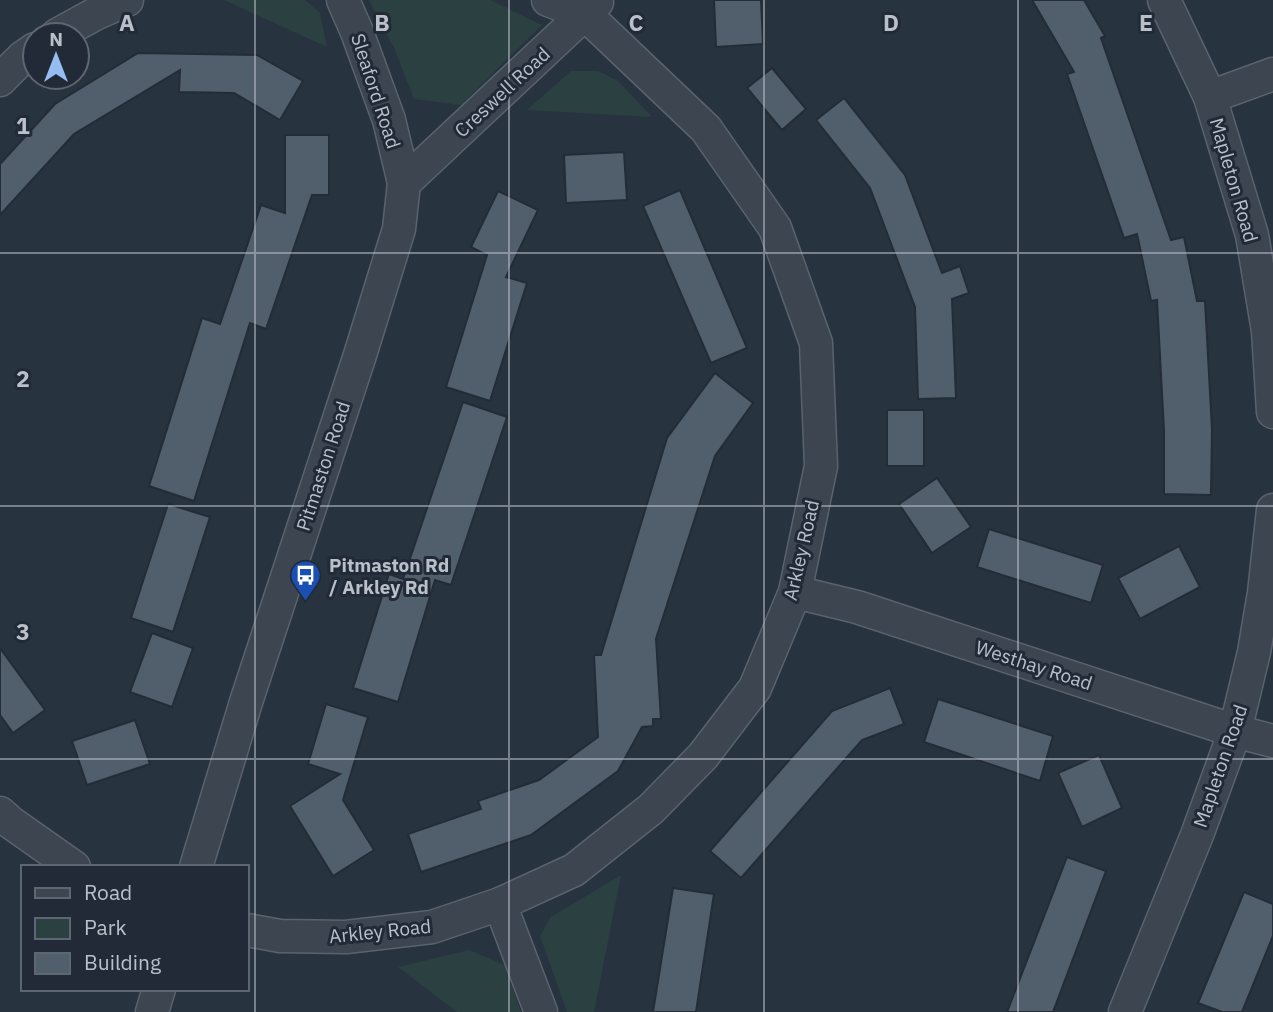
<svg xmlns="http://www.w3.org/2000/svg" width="1273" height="1012" font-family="'IBM Plex Sans',sans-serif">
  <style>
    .green { fill: #2a4041 }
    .building { fill: #515e6b; stroke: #232c37; stroke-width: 2 }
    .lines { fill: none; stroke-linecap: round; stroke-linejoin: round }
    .street-casing { stroke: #5a636d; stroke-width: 35 }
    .street { stroke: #3c4550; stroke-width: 32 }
    .grid { fill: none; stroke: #b9c0ca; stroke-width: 2; stroke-opacity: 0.55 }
    .labels { text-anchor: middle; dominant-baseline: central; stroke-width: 6; stroke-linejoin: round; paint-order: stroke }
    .street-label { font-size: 19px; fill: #b9c0ca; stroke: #212a36 }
    .poi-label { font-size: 19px; font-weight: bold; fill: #b9c0ca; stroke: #212a36; text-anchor: start }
    .grid-label { font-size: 23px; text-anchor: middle; font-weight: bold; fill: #b9c0ca; stroke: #212a36; stroke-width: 6; stroke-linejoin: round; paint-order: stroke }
  </style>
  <rect width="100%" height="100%" fill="#283340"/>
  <g class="green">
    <path d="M224 0H305L320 13 327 47Z"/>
    <path d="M369 0H490L542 25 461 105 414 99 394 48Z"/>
    <path d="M571 71H598L618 81 652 117 527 110Z"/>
    <path d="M621 875 594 1012H567L540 936 551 917Z"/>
    <path d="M469 950 505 965 521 1012H457L398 967Z"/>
  </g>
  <g class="building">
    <path d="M714 0H761L763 44 716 47Z"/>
    <path d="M1032 0H1084L1105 36 1101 38 1171 240 1184 237 1197 301H1205L1212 429 1211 495 1164 494V431L1157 300 1151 301 1137 234 1124 238 1067 74 1074 72Z"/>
    <path d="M138 53 257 55 303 81 280 120 234 93 179 92 180 70 74 134 0 215V164L55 104Z"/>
    <path d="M772 68 806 109 782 130 747 88Z"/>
    <path d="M844 98 905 175 942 273 960 266 969 293 952 299 956 398 918 399 915 307 870 188 816 120Z"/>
    <path d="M285 135H329V195H312L266 329 250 323 194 501 149 486 202 318 220 324 261 205 285 213Z"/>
    <path d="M624 152 627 200 566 203 564 155Z"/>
    <path d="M680 190 747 348 711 363 643 206Z"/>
    <path d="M498 191 538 210 506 277 527 283 490 401 446 387 487 255 471 247Z"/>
    <path d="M715 373 753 403 715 456 656 639 661 719H653V726L642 727 618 771 531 835 421 872 408 834 481 809 478 801 539 780 598 737 594 655H601L667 438Z"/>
    <path d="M463 402 507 417 451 585 435 580 398 702 353 688 389 574 403 579Z"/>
    <rect x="887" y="410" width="37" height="56"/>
    <path d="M937 478 971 527 932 553 899 504Z"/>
    <path d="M168 504 210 517 173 632 131 618Z"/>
    <path d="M989 529 1103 565 1091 603 977 567Z"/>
    <path d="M1179 546 1200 587 1140 619 1118 578Z"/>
    <path d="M152 633 193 648 172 707 130 692Z"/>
    <path d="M0 648 45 710 13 733 0 715Z"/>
    <path d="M890 688 904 724 862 740 741 878 710 851 832 711Z"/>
    <path d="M938 699 1053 736 1040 781 924 742Z"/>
    <path d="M326 704 368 717 343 800 374 850 333 876 290 806 340 774 308 764Z"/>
    <path d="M135 720 150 764 87 785 72 741Z"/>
    <path d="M1099 755 1122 808 1082 827 1058 773Z"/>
    <path d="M1067 857 1106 871 1053 1012H1007Z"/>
    <path d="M673 888 714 894 696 1012H653Z"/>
    <path d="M1244 892 1273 904V936L1242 1012H1222L1198 1003Z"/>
  </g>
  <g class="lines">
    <defs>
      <g id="street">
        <path d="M1164 0 1210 97 1252 235 1268 331 1273 412"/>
        <path d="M57 35 97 13 127 0"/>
        <path d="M0 80 22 58 35 49"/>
        <path d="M1210 97 1273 74"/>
        <path d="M404 183 597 2"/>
        <path d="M795 592 857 607 1235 731 1273 741"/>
        <path d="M0 813 10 822 74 867"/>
        <path d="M196 867 246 702 360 355 399 229 404 183 389 120 357 32 343 0"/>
        <path d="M500 904 541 1012"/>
        <path d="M247 930 280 936 346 937 432 927 500 904 574 870 651 809 703 756 755 688 795 592 821 466 816 343 775 228 706 129 585 14 548 0"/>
        <path d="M152 1012 159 989"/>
        <path d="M1125 1012 1197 835 1235 731 1254 652 1264 593 1273 510"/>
      </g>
    </defs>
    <use href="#street" class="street-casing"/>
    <use href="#street" class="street"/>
  </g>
  <path class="grid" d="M255 0V1012M509 0V1012M764 0V1012M1018 0V1012M0 253H1273M0 506H1273M0 759H1273"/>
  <defs>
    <symbol id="bus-pin" viewBox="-11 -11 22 30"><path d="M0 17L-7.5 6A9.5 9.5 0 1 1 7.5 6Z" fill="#1a4fb4" stroke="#212a36"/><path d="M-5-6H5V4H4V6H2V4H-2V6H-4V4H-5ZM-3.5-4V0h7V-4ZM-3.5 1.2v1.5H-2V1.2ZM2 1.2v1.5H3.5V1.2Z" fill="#fff"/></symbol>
  </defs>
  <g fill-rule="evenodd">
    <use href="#bus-pin" x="288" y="558" width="35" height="47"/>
  </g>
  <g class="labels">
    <g class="street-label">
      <text transform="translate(376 91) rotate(72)">Sleaford Road</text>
      <text transform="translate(502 92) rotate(-43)">Creswell Road</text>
      <text transform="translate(1234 180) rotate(74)">Mapleton Road</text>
      <text transform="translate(323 466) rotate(-72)">Pitmaston Road</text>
      <text transform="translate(801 550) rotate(-77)">Arkley Road</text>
      <text transform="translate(1034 665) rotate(18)">Westhay Road</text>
      <text transform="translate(1220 766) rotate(-71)">Mapleton Road</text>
      <text transform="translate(380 931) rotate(-6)">Arkley Road</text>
    </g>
    <g class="poi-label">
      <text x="329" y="565">Pitmaston Rd<tspan x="329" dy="22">/ Arkley Rd</tspan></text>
    </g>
  </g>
  <g class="grid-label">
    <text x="127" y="31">A</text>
    <text x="382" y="31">B</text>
    <text x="636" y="31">C</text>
    <text x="891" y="31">D</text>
    <text x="1146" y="31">E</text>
    <text x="23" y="134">1</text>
    <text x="23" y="387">2</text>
    <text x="23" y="640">3</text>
  </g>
  <rect x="21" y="865" width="228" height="126" fill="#212a36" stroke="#5e6671" stroke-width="2"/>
  <rect x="35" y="888" width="35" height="10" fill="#3c4550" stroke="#5e6671" stroke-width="2"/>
  <text x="84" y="900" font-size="21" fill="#b9c0ca">Road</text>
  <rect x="35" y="918" width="35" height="21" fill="#2a4041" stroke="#5e6671" stroke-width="2"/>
  <text x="84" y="935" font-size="21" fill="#b9c0ca">Park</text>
  <rect x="35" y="953" width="35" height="21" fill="#515e6b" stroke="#5e6671" stroke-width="2"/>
  <text x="84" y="970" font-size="21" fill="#b9c0ca">Building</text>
  <g transform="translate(56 56)"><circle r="33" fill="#212a36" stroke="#5e6671" stroke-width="2"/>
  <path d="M0-5L12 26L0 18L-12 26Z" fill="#96bdf2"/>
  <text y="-10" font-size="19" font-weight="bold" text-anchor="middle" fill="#b9c0ca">N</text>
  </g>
</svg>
